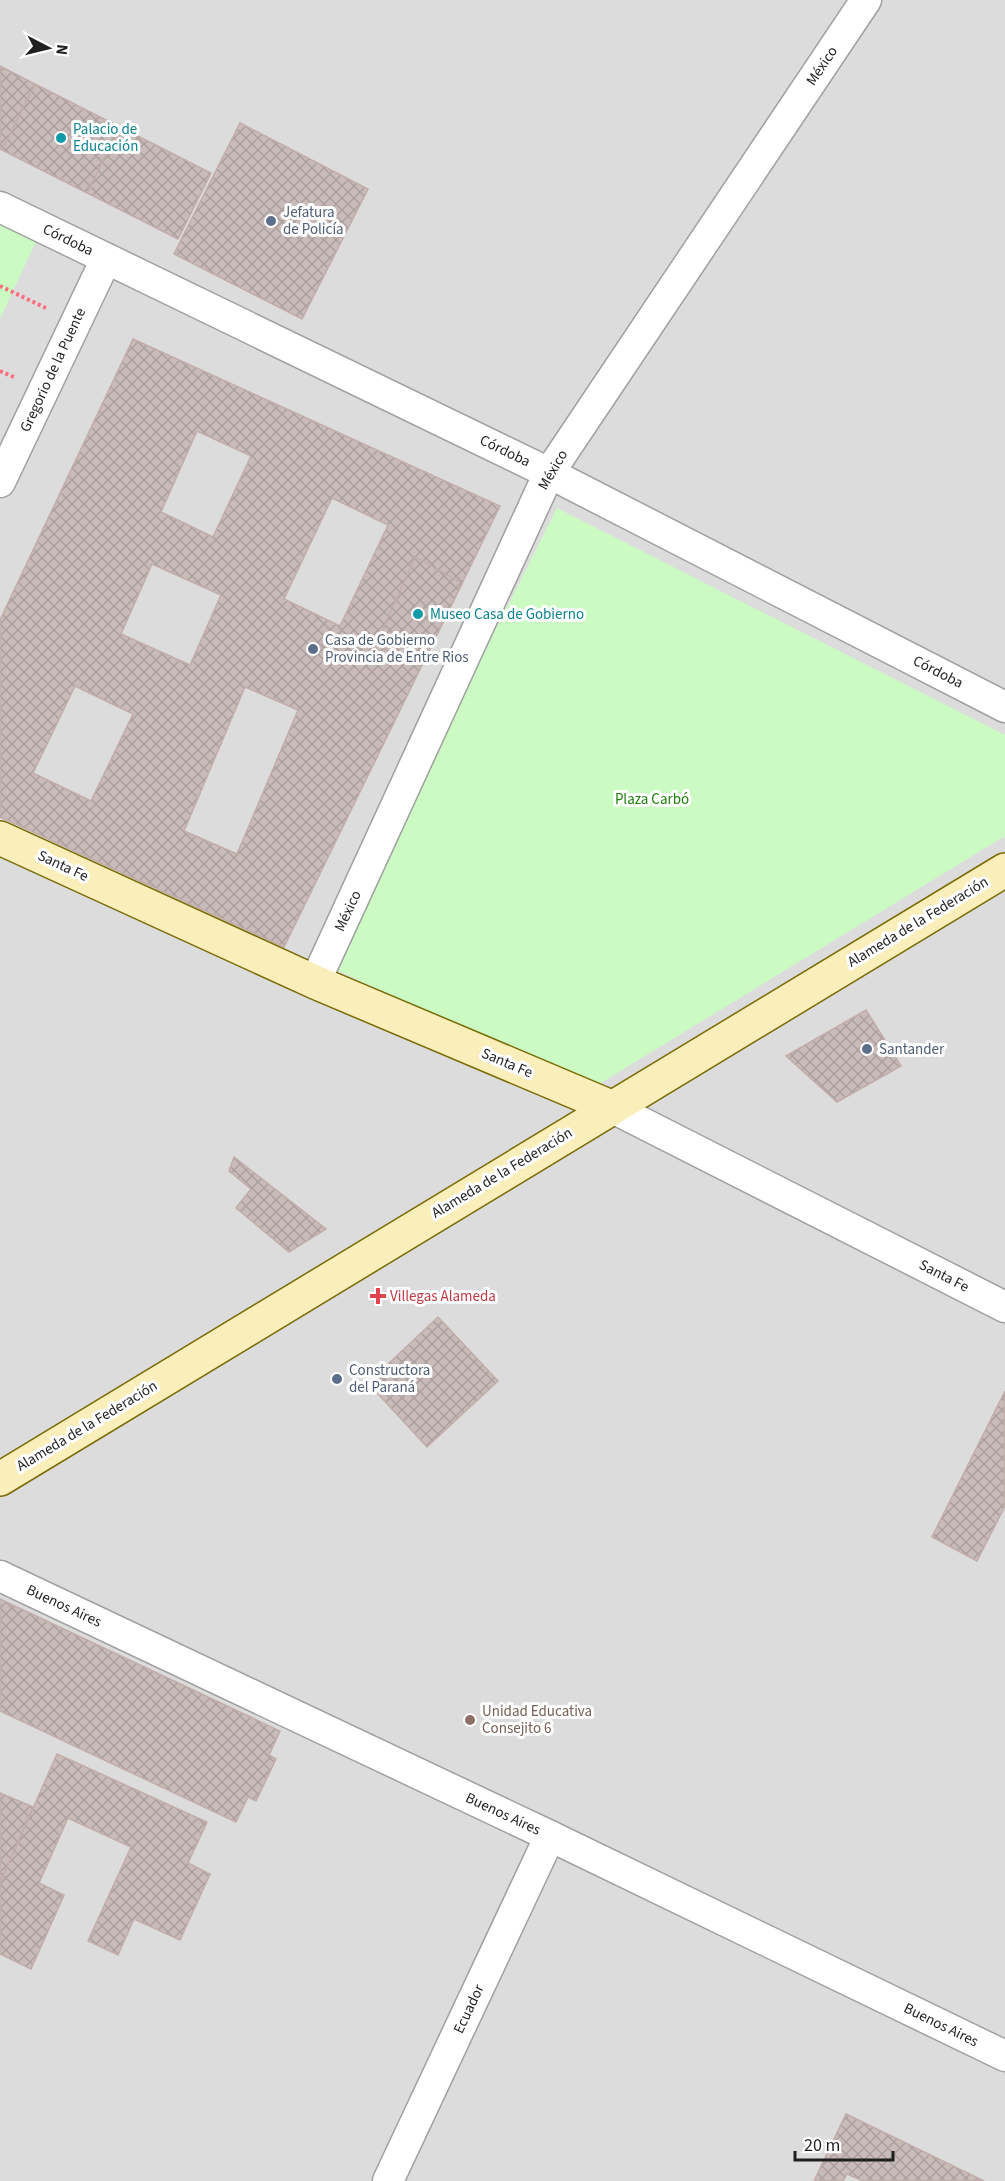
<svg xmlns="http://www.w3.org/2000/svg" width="1005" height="2181" font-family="'Source Sans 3',sans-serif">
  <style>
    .residential { fill: #dddcdd }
    .park { fill: #cbfac3 }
    .building { fill: url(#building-cross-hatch); stroke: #c2ada8; stroke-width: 1.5; fill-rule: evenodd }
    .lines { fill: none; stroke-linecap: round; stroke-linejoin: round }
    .street-casing { stroke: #a0a0a0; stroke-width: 33 }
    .secondary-casing { stroke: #796a04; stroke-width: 36 }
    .path { stroke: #fb6c7e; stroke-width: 4; stroke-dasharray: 3 3; stroke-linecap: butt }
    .street { stroke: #fff; stroke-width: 30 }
    .secondary { stroke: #faeeba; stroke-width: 33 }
    .culture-dot { fill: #0f9aa8; stroke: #fff; stroke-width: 2 }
    .service-dot { fill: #5c6f8a; stroke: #fff; stroke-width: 2 }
    .health-dot { fill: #e0444e; stroke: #fff; stroke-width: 2 }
    .education-dot { fill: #8d6e63; stroke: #fff; stroke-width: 2 }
    .labels { text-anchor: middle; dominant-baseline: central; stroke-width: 6; stroke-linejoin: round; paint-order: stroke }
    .street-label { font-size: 15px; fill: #1f1f1f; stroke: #fff }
    .culture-label { font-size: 15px; fill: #0d838f; stroke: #fff; text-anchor: start }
    .service-label { font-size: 15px; fill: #4e5e75; stroke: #fff; text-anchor: start }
    .park-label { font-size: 15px; fill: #1c800b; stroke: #fff }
    .health-label { font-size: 15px; fill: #be3a42; stroke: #fff; text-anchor: start }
    .education-label { font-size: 15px; fill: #785e54; stroke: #fff; text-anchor: start }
  </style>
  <defs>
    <pattern id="building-cross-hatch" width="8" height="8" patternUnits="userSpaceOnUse" patternTransform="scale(1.5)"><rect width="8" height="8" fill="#c8bbb9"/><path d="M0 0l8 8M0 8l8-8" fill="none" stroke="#aba09f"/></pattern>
  </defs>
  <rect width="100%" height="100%" fill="#f0eae6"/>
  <rect class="residential" x="0" y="0" width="1005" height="2181"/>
  <g class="park">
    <path d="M0 222 37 239 0 319Z"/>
    <path d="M557 508 1005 735V836L591 1089 326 965Z"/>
  </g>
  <g class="building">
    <path d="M0 66 35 84 2 150 0 149Z"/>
    <path d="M35 84 120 127 87 193 2 150Z"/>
    <path d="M240 123 368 189 302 319 174 254Z"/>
    <path d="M120 127 211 173 178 239 87 193Z"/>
    <path d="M133 339 500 506 284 947 0 817V620ZM197 431 251 456 213 537 161 512ZM332 498 388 525 340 626 284 599ZM152 564 221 595 190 665 121 634ZM75 686 133 714 91 801 33 773ZM245 687 298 710 237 854 184 831Z"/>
    <path d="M415 557 462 583 421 667 376 645Z"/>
    <path d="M866 1010 901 1066 837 1102 786 1056Z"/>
    <path d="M234 1157 326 1229 289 1252 236 1208 251 1189 229 1171Z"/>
    <path d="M438 1317 498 1381 427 1447 368 1383Z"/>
    <path d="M1005 1391V1506L977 1561 932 1537Z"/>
    <path d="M0 1599 280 1731 269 1755 276 1759 256 1801 248 1797 236 1822 0 1711Z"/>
    <path d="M57 1754 207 1822 188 1863 210 1874 180 1940 134 1919 118 1955 88 1941 131 1847 68 1818 39 1883 64 1895 31 1969 0 1954V1883Z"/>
    <path d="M0 1793 33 1807 0 1883Z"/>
    <path d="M846 2114 984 2181H863L847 2174 843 2181H814Z"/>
  </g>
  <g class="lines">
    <defs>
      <g id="street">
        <path d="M0 207 549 473 1005 707"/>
        <path d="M0 482 106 259"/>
        <path d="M315 982 549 473 866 0"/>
        <path d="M611 1107 1005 1307"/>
        <path d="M0 1576 550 1836 1005 2056"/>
        <path d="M388 2181 550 1836"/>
      </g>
      <g id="secondary">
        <path d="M0 838 315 982 611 1107"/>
        <path d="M0 1479 1005 870"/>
      </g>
    </defs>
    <use href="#street" class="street-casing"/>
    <use href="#secondary" class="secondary-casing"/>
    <g class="path">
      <path d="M0 286 48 309"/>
      <path d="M0 371 16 378"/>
    </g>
    <use href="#street" class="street"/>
    <use href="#secondary" class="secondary"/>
  </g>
  <g class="culture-dot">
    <circle cx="61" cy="138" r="6"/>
    <circle cx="418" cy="614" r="6"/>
  </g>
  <g class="service-dot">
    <circle cx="271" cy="221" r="6"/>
    <circle cx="313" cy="649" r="6"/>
    <circle cx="867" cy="1049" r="6"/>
    <circle cx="337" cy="1379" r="6"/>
  </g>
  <path class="health-dot" d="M375 1287h6v6h6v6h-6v6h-6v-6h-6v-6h6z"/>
  <circle class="education-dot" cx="470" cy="1720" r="6"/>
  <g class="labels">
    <g class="street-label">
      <text transform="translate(822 66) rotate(-56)">México</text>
      <text transform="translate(68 240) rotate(26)">Córdoba</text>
      <text transform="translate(53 370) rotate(-65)">Gregorio de la Puente</text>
      <text transform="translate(505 451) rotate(26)">Córdoba</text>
      <text transform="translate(553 470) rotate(-60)">México</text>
      <text transform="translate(938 672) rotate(27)">Córdoba</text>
      <text transform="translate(63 866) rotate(25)">Santa Fe</text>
      <text transform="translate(348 911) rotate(-65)">México</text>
      <text transform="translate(918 922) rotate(-31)">Alameda de la Federación</text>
      <text transform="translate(507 1063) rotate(23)">Santa Fe</text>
      <text transform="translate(502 1173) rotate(-31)">Alameda de la Federación</text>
      <text transform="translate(944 1276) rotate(27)">Santa Fe</text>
      <text transform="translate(87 1426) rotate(-31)">Alameda de la Federación</text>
      <text transform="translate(64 1606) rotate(25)">Buenos Aires</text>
      <text transform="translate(503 1814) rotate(25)">Buenos Aires</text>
      <text transform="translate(469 2009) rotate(-65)">Ecuador</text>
      <text transform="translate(941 2025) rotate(26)">Buenos Aires</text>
    </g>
    <g class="culture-label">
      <text x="73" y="129">Palacio de<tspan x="73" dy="17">Educación</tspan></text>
      <text x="430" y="614">Museo Casa de Gobierno</text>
    </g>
    <g class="service-label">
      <text x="283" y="212">Jefatura<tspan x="283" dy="17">de Policía</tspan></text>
      <text x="325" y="640">Casa de Gobierno<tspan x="325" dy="17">Provincia de Entre Rios</tspan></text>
      <text x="879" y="1049">Santander</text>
      <text x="349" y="1370">Constructora<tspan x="349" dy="17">del Paraná</tspan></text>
    </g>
    <g class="park-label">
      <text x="652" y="799">Plaza Carbó</text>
    </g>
    <g class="health-label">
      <text x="390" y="1296">Villegas Alameda</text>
    </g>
    <g class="education-label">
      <text x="482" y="1711">Unidad Educativa<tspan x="482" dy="17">Consejito 6</tspan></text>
    </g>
  </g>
  <g transform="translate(48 48) rotate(97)" stroke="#ffffff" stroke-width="4.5" paint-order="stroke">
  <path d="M0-4.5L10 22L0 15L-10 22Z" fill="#1f1f1f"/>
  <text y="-9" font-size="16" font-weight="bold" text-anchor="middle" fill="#1f1f1f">N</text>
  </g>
  <path d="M795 2151v9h98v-9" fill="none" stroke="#1f1f1f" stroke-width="3"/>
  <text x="804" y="2151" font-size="18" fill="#1f1f1f" stroke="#ffffff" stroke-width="4.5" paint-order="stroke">20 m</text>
</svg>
